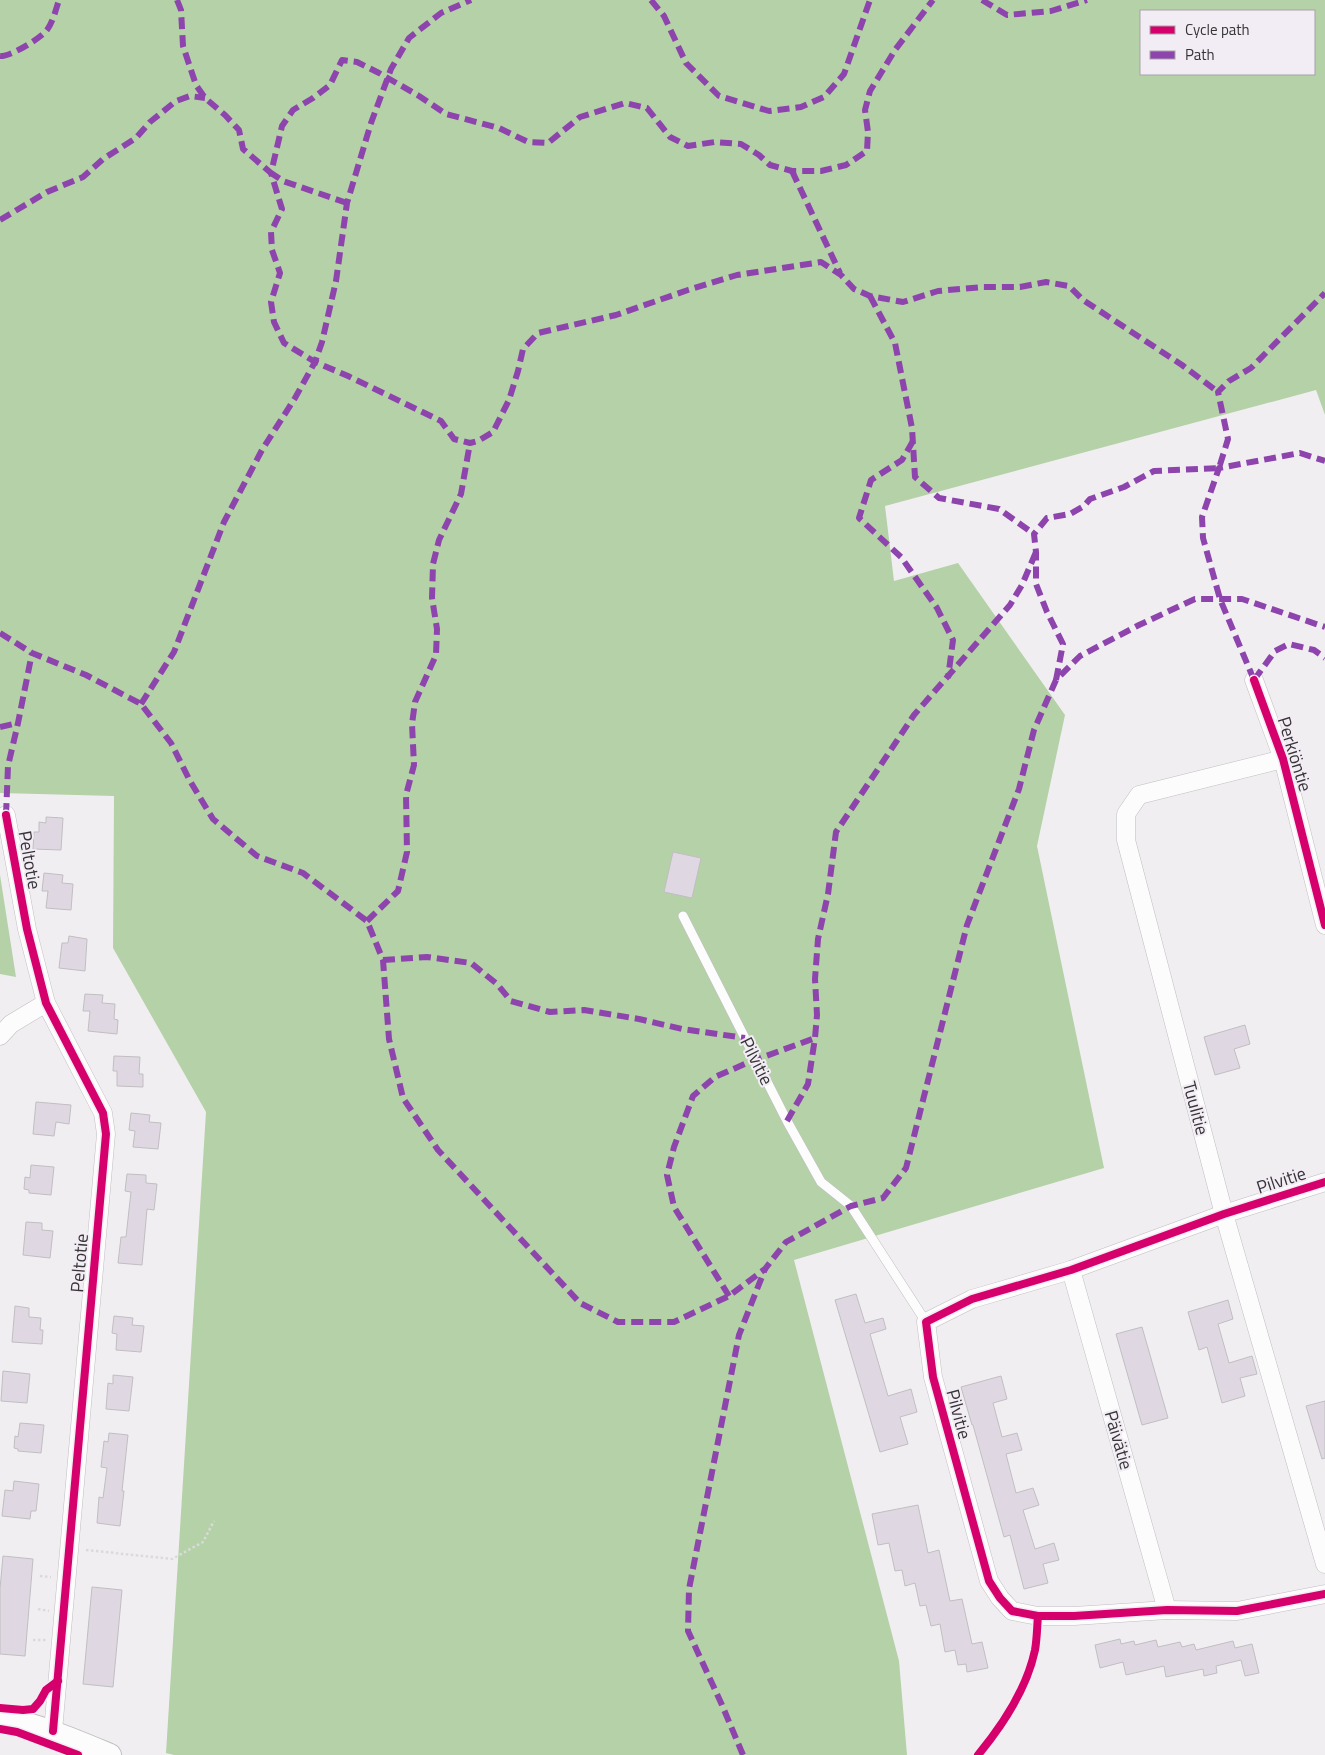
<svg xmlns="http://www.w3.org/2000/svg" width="1325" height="1755" font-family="'Titillium Web',sans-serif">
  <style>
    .forest { fill: #b5d1a8; fill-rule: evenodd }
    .building { fill: #dfd8e3; stroke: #c1bec2 }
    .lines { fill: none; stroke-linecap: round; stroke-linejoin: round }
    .service-casing { stroke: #c0bec1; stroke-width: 10 }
    .minor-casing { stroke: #c0bec1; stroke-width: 19 }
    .tertiary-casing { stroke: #c0bec1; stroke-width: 24 }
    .path { stroke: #dbdadb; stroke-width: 2.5; stroke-dasharray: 2.5 2.5; stroke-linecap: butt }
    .service { stroke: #fdfcfd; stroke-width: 9 }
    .minor { stroke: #fdfcfd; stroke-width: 18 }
    .tertiary { stroke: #fdfcfd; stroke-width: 22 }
    .quiet { stroke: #8e44ad; stroke-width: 6; stroke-dasharray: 12 6; stroke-linecap: butt }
    .cycleway-casing { stroke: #f2ecf4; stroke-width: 11 }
    .cycleway { stroke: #d6006c; stroke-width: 8 }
    .labels { text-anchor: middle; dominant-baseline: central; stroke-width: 4; stroke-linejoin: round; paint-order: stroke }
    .street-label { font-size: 18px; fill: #363437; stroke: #f2ecf4 }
  </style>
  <rect width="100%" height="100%" fill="#f1eef2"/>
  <g class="forest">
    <path d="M0 0H1325V415L1316 390 885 506 894 581 958 563 1065 715 1037 846 1104 1168 794 1260 899 1661 907 1755H174L166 1753 206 1112 113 948 114 796 0 793ZM1141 11H1314V74H1141Z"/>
    <path d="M0 875 16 977 0 974Z"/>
  </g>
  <g class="building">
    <path d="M46 817 63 818 61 850 33 849 34 832H39V822L46 823Z"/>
    <path d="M673 852 701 858 692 898 664 892Z"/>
    <path d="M44 873 63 875 62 883 73 884 71 910 46 908 48 891H42Z"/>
    <path d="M69 936 87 939 85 971 59 968 62 943H68Z"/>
    <path d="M85 994 103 995 102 1003 115 1004 114 1019 118 1020 117 1034 88 1031 90 1011H83Z"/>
    <path d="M1245 1025 1250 1044 1234 1049 1240 1068 1215 1075 1204 1037Z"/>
    <path d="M114 1056 140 1057 139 1074H143V1087L117 1086V1071H113Z"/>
    <path d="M36 1102 71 1105 69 1124 56 1122 54 1136 33 1134Z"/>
    <path d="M131 1113 150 1115 149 1122 161 1123 158 1149 133 1147 135 1131 129 1130Z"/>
    <path d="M31 1165 54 1167 51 1195 29 1193V1190L24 1189 25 1177 30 1178Z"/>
    <path d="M127 1174 146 1175V1183L157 1184 154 1210 147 1209 142 1265 118 1263 121 1237H126L131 1192 125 1191Z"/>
    <path d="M26 1222 42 1223V1230L53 1231 50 1258 23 1255Z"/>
    <path d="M856 1294 865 1323 883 1318 886 1329 870 1334 888 1396 911 1389 917 1412 900 1417 908 1444 880 1452 835 1300Z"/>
    <path d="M1228 1300 1233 1319 1218 1324 1229 1363 1252 1356 1257 1374 1240 1378 1245 1396 1222 1403 1207 1347 1199 1350 1188 1312Z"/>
    <path d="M15 1306 29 1308V1317L41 1318 40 1330H43L42 1344 12 1342Z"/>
    <path d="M114 1316 133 1318 132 1325 144 1326 141 1352 116 1350 117 1334 112 1333Z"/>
    <path d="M1142 1327 1168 1418 1142 1425 1116 1334Z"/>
    <path d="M3 1371 30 1374 27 1403 1 1401Z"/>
    <path d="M113 1375 133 1377 129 1411 106 1409 108 1383 113 1384Z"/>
    <path d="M1001 1376 1007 1399 993 1403 1002 1437 1017 1433 1022 1450 1006 1454 1016 1493 1033 1488 1039 1505 1023 1510 1035 1549 1054 1543 1059 1560 1043 1564 1048 1583 1024 1589 1010 1535 1004 1537 973 1425H972L961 1387Z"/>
    <path d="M1325 1401V1458L1322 1459 1306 1406Z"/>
    <path d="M20 1423 44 1425 41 1453 18 1451V1449L14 1448 15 1436 18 1437Z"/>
    <path d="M109 1433 128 1435 122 1491H124L120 1526 97 1523 99 1497 103 1498 107 1468 101 1467 104 1441 108 1442Z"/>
    <path d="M14 1481 39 1484 36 1511H31L30 1519 2 1516 5 1490 13 1491Z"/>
    <path d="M918 1505 928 1553 939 1550 950 1601 962 1599 972 1644 982 1642 988 1668 967 1672 966 1664 958 1665 955 1650 945 1652 940 1624 931 1626 926 1605 920 1606 915 1583 905 1586 902 1570 895 1571 889 1543 878 1545 872 1514Z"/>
    <path d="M3 1556 33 1559 25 1656 0 1654V1589Z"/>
    <path d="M92 1587 122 1590 113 1687 83 1684Z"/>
    <path d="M1120 1639 1121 1644 1134 1641 1135 1645 1156 1640 1158 1647 1180 1642 1182 1647 1194 1644 1196 1650 1233 1641 1235 1648 1252 1644 1259 1673 1245 1676 1241 1660 1216 1666 1217 1673 1204 1676 1203 1669 1166 1677 1164 1666 1126 1675 1123 1662 1100 1668 1095 1645Z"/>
  </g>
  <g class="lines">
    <defs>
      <path id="service" d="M683 916 787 1121 821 1182 851 1206 926 1322"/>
      <g id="minor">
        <path d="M1254 680 1283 759 1325 925"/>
        <path d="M1283 759 1139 795 1126 814V840L1224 1214 1325 1564"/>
        <path d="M6 815 27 929 46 1003 103 1113 106 1134 53 1731"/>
        <path d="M0 1036 11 1024 46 1003"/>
        <path d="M1325 1182 1224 1214 1071 1270 972 1299 926 1322 933 1377 989 1581 1000 1598 1012 1611 1038 1616H1074L1167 1610 1237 1611 1325 1594"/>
        <path d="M1071 1270 1167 1610"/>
      </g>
      <path id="tertiary" d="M0 1717C39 1725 74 1740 110 1755"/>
    </defs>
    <use href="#service" class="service-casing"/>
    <use href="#minor" class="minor-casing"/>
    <use href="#tertiary" class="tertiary-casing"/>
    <g class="path">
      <path d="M86 1550 172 1559 203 1542 214 1521"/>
      <path d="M40 1576 51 1577"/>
      <path d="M38 1609 49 1611"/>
      <path d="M33 1640H46"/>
    </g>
    <use href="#service" class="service"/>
    <use href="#minor" class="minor"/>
    <use href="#tertiary" class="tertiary"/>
    <g class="quiet">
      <path d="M177 0 181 10 183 46 196 85 205 98 225 115 239 130 243 149 271 173 282 209 271 232 272 250 280 273 271 302 274 322 284 343 315 362 348 376 441 421 454 439 470 443 478 441 493 432 509 400 518 371 523 349 538 333 616 315 688 290 737 275 821 262 841 275 854 289 870 296 903 302 938 291 983 287H1020L1046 282 1069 286 1083 300 1182 365 1218 392"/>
      <path d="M651 0 664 16 686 63 719 96 769 111 801 107 824 97 844 74 870 0"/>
      <path d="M982 0 1007 15 1051 11 1087 0"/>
      <path d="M0 56C10 57 41 38 47 30 53 22 56 9 59 0"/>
      <path d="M792 171 840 273"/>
      <path d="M347 203 283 181 271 173 282 126 293 110 313 98 330 85 342 60 357 62 379 73 419 96 446 114 499 128 528 142 548 143 580 117 625 103 647 108 670 137 688 146 715 142 741 144 759 155 770 165 792 171H821L846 165 867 151 868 132 865 110 870 91 895 50 933 0"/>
      <path d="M0 220 47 192 83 177 103 159 136 138 150 122 176 101 190 96 205 98"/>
      <path d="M870 296 895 343 912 428 915 477 939 498 999 509 1034 534"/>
      <path d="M913 441 902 460 871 480 859 518 901 557 937 608 953 640 948 678"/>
      <path d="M0 633 32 653 86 675 141 704 171 743 190 781 213 819 257 856 303 873 367 921 383 960 389 1039 403 1098 438 1150 580 1303 618 1322H674L729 1296 765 1269 786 1242 851 1206 883 1198 906 1168 967 925 1019 789 1034 730 1056 680 1080 656 1139 625 1195 599H1242L1325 627"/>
      <path d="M1056 680 1063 644 1047 612 1036 584V552L1034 534 1047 518 1070 514 1084 506 1090 499 1124 487 1154 471 1219 468 1228 439 1218 392 1229 381 1251 368 1325 293"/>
      <path d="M1254 680 1220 599 1203 538 1202 517 1219 468 1300 453 1325 461"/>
      <path d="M1254 680 1275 651 1289 644 1314 650 1325 658"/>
      <path d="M141 704 174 652 224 522 262 450 295 398 315 362 322 342 336 281 347 203 371 123 391 69 409 38 441 13 471 0"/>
      <path d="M0 727 18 723"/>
      <path d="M6 815 8 766 18 723 32 653"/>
      <path d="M367 921 398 891 407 852 406 795 414 765 412 724 415 702 436 655 437 629 432 598 433 564 439 540 461 494 470 443"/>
      <path d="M383 960 427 957 471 963 497 984 511 1001 550 1012 584 1010 639 1019 682 1029 745 1038"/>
      <path d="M787 1121 808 1084 815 1038 817 1015 815 979 818 939 828 894 836 832 914 715 1010 605 1022 585 1036 552"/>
      <path d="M729 1296 674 1207 667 1175 674 1147 693 1096 715 1077 747 1063 815 1038"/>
      <path d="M743 1755 722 1705 688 1631 689 1589 739 1335 765 1269"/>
    </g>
    <defs>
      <g id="cycleway">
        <path d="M1254 680 1283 759 1325 925"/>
        <path d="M6 815 27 929 46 1003 103 1113 106 1134 53 1731"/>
        <path d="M1325 1182 1224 1214 1071 1270 972 1299 926 1322 933 1377 989 1581 1000 1598 1012 1611 1038 1616H1074L1167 1610 1237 1611 1325 1594"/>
        <path d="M0 1708 23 1710 33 1709 40 1701 46 1690 58 1681"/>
        <path d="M0 1729 17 1732 78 1755"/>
        <path d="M978 1755C1002 1726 1027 1688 1035 1650 1037 1639 1037 1627 1038 1616"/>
      </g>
    </defs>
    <use href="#cycleway" class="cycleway-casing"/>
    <use href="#cycleway" class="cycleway"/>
  </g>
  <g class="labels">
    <g class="street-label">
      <text transform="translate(1295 754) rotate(73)">Perkiöntie</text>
      <text transform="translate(30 860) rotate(80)">Peltotie</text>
      <text transform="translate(757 1061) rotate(63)">Pilvitie</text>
      <text transform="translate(1196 1108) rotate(75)">Tuulitie</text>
      <text transform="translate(1281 1180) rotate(-18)">Pilvitie</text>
      <text transform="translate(79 1263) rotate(-85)">Peltotie</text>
      <text transform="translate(959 1414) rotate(75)">Pilvitie</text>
      <text transform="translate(1119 1440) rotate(74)">Päivätie</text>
    </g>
  </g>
  <rect x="1140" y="10" width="175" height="65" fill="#f2ecf4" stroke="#a7a2a8"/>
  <rect x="1150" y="26" width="25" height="8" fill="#d6006c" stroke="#a7a2a8"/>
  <text x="1185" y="35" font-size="15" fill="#363437">Cycle path</text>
  <rect x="1150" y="51" width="25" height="8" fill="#8e44ad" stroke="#a7a2a8"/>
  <text x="1185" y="60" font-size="15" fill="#363437">Path</text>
</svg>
